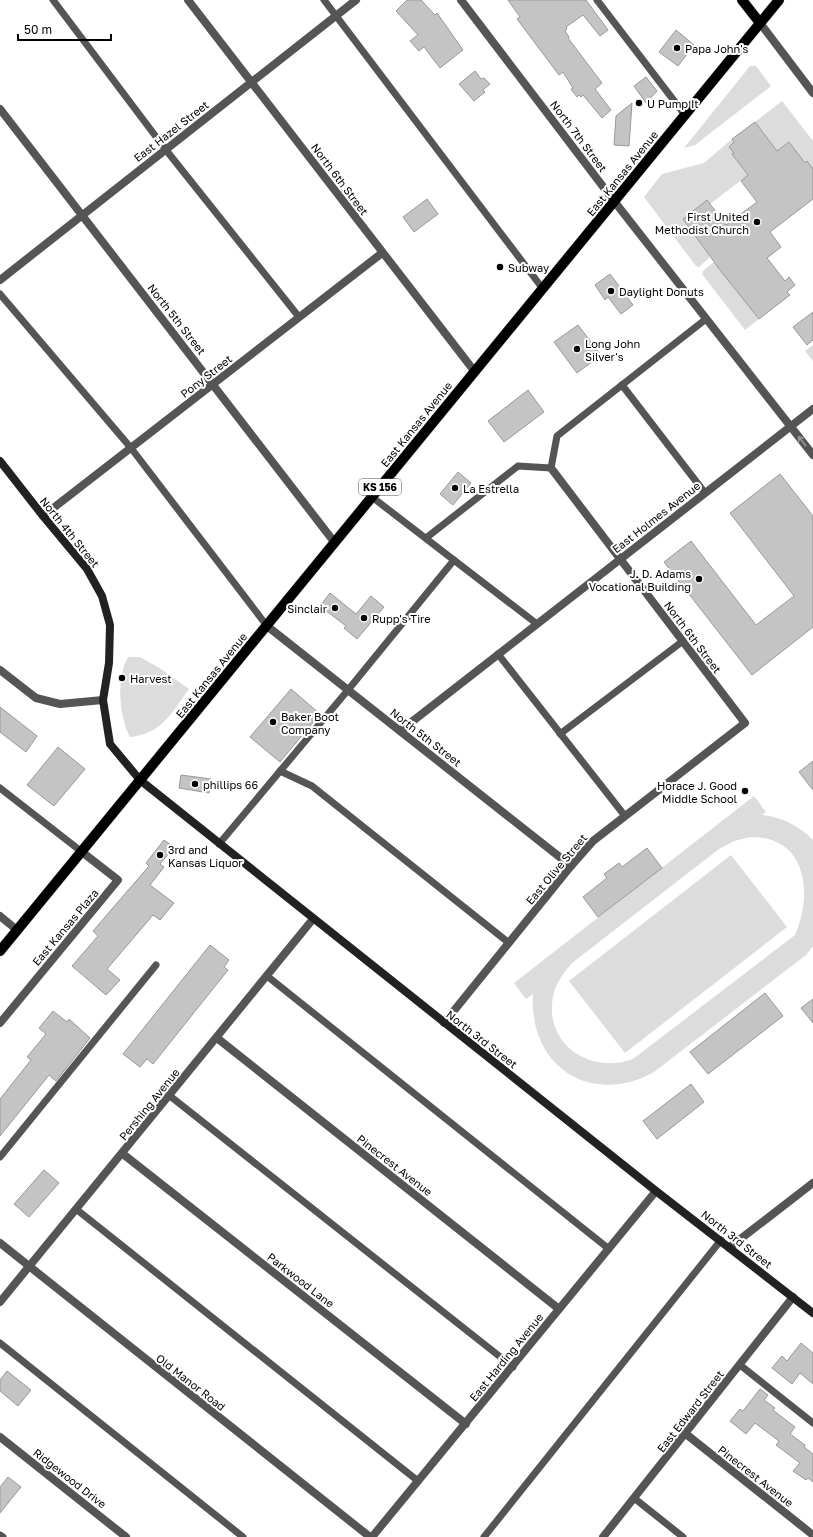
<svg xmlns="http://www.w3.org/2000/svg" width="813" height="1537" font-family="'Golos Text',sans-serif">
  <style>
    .green { fill: #dcdcdc; fill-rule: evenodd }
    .building { fill: #c4c4c4; stroke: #999 }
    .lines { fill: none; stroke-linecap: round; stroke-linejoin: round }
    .primary-casing { stroke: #dbdbdb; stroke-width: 11 }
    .service { stroke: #555; stroke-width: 7 }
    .minor { stroke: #555; stroke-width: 8 }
    .tertiary { stroke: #555; stroke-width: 8 }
    .secondary { stroke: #222; stroke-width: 8 }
    .primary { stroke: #000; stroke-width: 10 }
    .oneway { stroke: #999 }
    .poi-dot { fill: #000; stroke: #fff; stroke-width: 1.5 }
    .labels { text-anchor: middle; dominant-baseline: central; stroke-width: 4; stroke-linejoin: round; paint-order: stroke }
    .shield { fill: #fff; stroke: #4c4c4c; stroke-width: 1 }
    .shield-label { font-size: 10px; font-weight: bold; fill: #000 }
    .poi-label { font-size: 11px; fill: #000; stroke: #fff; text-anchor: start }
    .street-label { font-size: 11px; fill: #000; stroke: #fff }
  </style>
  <rect width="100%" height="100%" fill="#fff"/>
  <g class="green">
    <path d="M750 66H756L771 86 695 145 684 148Z"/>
    <path d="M782 101 813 141V169L805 163 789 142 777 151 755 122Z"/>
    <path d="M732 139 734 142 729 147 734 153 732 154 748 175 710 204 707 200 683 219 710 257 699 267 696 266 644 197 662 174 704 163Z"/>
    <path d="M714 262 759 319 745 330 702 274 703 271Z"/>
    <path d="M813 345V361L805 351Z"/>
    <path d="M128 657H140L161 669 189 689C171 713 162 734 130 737 119 716 116 678 128 657Z"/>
    <path d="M754 796 766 812 762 815C781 817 800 826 813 840V946L806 955 654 1072C645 1077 635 1081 625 1083 567 1094 529 1049 533 994L526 999 514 983ZM751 837C807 837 813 893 795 935L633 1059C586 1076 539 1039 555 989 559 979 565 971 572 963L719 849 734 841Z"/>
    <path d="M731 855 787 927 625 1053 569 981Z"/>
  </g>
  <g class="building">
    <path d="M407 0H421L435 15 437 13 463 50 440 68 424 47 419 51 410 41 418 35 396 11Z"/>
    <path d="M508 0H586L608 30 600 36 583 15 566 27 567 29 565 31 569 37 568 38 602 83 595 89 611 110 602 118 583 95 581 97 579 95 577 97 571 89 573 88 563 72 559 75 517 19 520 17Z"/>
    <path d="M676 30 694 45 678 66 659 52Z"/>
    <path d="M475 71 481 79 484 78 490 84 483 90 485 92 474 101 459 84Z"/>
    <path d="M646 77 657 91 646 103 634 86Z"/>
    <path d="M632 103 629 146 614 145 616 116Z"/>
    <path d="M755 122 777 151 789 142 805 163 807 161 813 169V199L770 232 781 247 767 258 785 281 789 277 795 285 787 292 790 295 759 319 720 270 683 219 707 200 726 225 757 202 741 181 748 175 732 154 734 153 729 147 734 142 732 139Z"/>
    <path d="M427 199 438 214 414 232 403 217Z"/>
    <path d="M610 274 633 305 621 314 608 297 605 300 595 285Z"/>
    <path d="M813 312V340L807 345 793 327Z"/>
    <path d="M578 325 601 355 577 373 554 342Z"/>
    <path d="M528 390 544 412 504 442 488 421Z"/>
    <path d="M458 472 471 483 453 505 440 494Z"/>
    <path d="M780 474 813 516V627L752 675 664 562 691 541 756 625 794 596 730 513Z"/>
    <path d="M330 593 356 614 371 596 384 607 357 639 344 628 346 626 320 606Z"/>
    <path d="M291 689 320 714 280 762 250 737Z"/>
    <path d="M0 707 37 736 26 752 0 732Z"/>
    <path d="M58 747 85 769 54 806 27 785Z"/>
    <path d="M813 761V790L799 772Z"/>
    <path d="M181 775 211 779 209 793 179 788Z"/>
    <path d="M164 840 174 847 160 864 164 867 150 885 174 903 160 920 153 915 107 969 120 980 106 995 72 966 98 936 93 931 149 866 146 863Z"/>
    <path d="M647 848 662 868 598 917 583 897 607 878 604 874 619 863 622 867Z"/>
    <path d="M210 945 229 960 224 967 228 970 153 1064 147 1059 140 1067 123 1054Z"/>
    <path d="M765 993 783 1016 708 1074 690 1052Z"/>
    <path d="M813 999V1023L801 1008Z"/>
    <path d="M53 1011 67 1022 69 1019 90 1038 56 1081 49 1075 0 1136V1099L31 1060 27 1057 46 1034 39 1028Z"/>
    <path d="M691 1084 704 1102 657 1139 643 1121Z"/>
    <path d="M44 1170 59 1183 29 1217 14 1204Z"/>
    <path d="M801 1343 813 1353V1384L800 1373 792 1384 772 1368 782 1356 787 1361Z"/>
    <path d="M7 1371 31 1390 18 1406 0 1391V1380Z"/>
    <path d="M760 1389 768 1395 764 1400 775 1408 773 1410 795 1427 790 1434 805 1445 804 1447 813 1454V1482L808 1478 806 1480 793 1471 800 1463 776 1445 779 1441 755 1423 746 1434 730 1421 740 1409 743 1411Z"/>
    <path d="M8 1477 21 1487 0 1513V1487Z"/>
  </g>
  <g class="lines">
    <defs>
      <g id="primary">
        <path d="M742 0 760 23"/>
        <path d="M0 951 779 0"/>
      </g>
    </defs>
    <use href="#primary" class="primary-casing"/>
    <g class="service">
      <path d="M53 0 166 150 299 317"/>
      <path d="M324 0 543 289"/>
      <path d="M597 0 685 115"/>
      <path d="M0 294 131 448 267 626"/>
      <path d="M622 385 705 493"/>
      <path d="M372 497 537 624"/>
      <path d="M426 538 518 466 551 468 557 436 706 319"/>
      <path d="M498 654 625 816"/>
      <path d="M560 734 683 641"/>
      <path d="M280 771 312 786 509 943"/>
      <path d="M0 788 82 852"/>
      <path d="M219 844 348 690 454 560"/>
      <path d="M267 976 609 1249"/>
      <path d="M170 1096 513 1367"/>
      <path d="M0 1157 156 965"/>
      <path d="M76 1209 418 1481"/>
      <path d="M0 1343 243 1537"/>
      <path d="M740 1365 813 1423"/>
      <path d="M634 1498 683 1537"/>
      <path d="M0 1535 3 1537"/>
      <path d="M484 1537 721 1240"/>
    </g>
    <g class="minor">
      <path d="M188 0 475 372"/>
      <path d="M461 0 614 201 813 455"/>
      <path d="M0 109 335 543"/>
      <path d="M0 280 356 0"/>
      <path d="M43 516 382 253"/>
      <path d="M267 626 571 866"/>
      <path d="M0 670 36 698 60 704 103 700"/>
      <path d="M400 731 813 409"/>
      <path d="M0 916 17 930"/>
      <path d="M0 1023 118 880 82 852"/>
      <path d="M444 1023 571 866 593 841 745 723 551 468"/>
      <path d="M217 1038 559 1309"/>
      <path d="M123 1154 466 1424"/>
      <path d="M0 1243 370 1537"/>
      <path d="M730 1247 813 1183"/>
      <path d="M0 1302 313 919"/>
      <path d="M686 1434 813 1535"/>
      <path d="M0 1437 126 1537"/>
      <path d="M372 1537 656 1191"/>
      <path d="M603 1537 793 1297"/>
    </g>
    <path class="tertiary" d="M760 23 813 93"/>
    <path class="secondary" d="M0 461 43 516 87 569 102 596 110 625 109 663 103 700 110 744 140 780 656 1191 813 1313"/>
    <use href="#primary" class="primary"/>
  </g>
  <defs><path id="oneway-shaft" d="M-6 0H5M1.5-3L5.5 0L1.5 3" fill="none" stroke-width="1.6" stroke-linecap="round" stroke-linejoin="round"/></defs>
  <use class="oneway" href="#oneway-shaft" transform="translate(802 441) rotate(-128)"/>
  <g class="poi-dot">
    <circle cx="677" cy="48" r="4"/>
    <circle cx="639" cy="103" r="4"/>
    <circle cx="757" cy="222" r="4"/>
    <circle cx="500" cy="267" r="4"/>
    <circle cx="611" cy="291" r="4"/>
    <circle cx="577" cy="349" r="4"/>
    <circle cx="455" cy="488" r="4"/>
    <circle cx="699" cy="579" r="4"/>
    <circle cx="335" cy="608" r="4"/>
    <circle cx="364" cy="618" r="4"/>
    <circle cx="122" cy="678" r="4"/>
    <circle cx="273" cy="722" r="4"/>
    <circle cx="195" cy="784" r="4"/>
    <circle cx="745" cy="791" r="4"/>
    <circle cx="160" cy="855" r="4"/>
  </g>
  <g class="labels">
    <rect class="shield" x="359" y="479" width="42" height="16" rx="3"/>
    <g class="shield-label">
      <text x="380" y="487">KS 156</text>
    </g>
    <g class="poi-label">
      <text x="685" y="48">Papa John's</text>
      <text x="647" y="103">U Pump It</text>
      <text x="749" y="216" text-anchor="end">First United<tspan x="749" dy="13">Methodist Church</tspan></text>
      <text x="508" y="267">Subway</text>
      <text x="619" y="291">Daylight Donuts</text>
      <text x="585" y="343">Long John<tspan x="585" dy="13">Silver's</tspan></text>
      <text x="463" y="488">La Estrella</text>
      <text x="691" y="573" text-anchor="end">J. D. Adams<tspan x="691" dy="13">Vocational Building</tspan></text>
      <text x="327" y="608" text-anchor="end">Sinclair</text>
      <text x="372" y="618">Rupp's Tire</text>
      <text x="130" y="678">Harvest</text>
      <text x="281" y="716">Baker Boot<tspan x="281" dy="13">Company</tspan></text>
      <text x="203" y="784">phillips 66</text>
      <text x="737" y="785" text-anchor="end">Horace J. Good<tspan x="737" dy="13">Middle School</tspan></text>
      <text x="168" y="849">3rd and<tspan x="168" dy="13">Kansas Liquor</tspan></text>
    </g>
    <g class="street-label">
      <text transform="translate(171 131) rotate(-38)">East Hazel Street</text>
      <text transform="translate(579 136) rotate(53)">North 7th Street</text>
      <text transform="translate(622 173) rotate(-51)">East Kansas Avenue</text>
      <text transform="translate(340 179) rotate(53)">North 6th Street</text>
      <text transform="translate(177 319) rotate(52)">North 5th Street</text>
      <text transform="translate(206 376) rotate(-38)">Pony Street</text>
      <text transform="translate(416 424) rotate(-51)">East Kansas Avenue</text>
      <text transform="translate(656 517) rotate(-38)">East Holmes Avenue</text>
      <text transform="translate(70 532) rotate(51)">North 4th Street</text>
      <text transform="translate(693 637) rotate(53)">North 6th Street</text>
      <text transform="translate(211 675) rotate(-51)">East Kansas Avenue</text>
      <text transform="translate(426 737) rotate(38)">North 5th Street</text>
      <text transform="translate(556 869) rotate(-50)">East Olive Street</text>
      <text transform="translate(65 927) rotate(-50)">East Kansas Plaza</text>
      <text transform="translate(482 1039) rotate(38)">North 3rd Street</text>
      <text transform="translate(149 1104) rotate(-51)">Pershing Avenue</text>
      <text transform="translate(395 1165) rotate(38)">Pinecrest Avenue</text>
      <text transform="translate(737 1239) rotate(38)">North 3rd Street</text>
      <text transform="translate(301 1280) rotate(38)">Parkwood Lane</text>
      <text transform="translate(506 1357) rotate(-51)">East Harding Avenue</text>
      <text transform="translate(191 1382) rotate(38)">Old Manor Road</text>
      <text transform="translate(690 1411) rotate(-52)">East Edward Street</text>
      <text transform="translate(756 1476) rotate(38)">Pinecrest Avenue</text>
      <text transform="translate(70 1478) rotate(38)">Ridgewood Drive</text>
    </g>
  </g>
  <path d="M18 34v6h93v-6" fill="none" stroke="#000000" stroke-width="2"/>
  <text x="24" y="34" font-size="12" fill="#000000" stroke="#ffffff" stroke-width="3" paint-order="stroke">50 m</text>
</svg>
